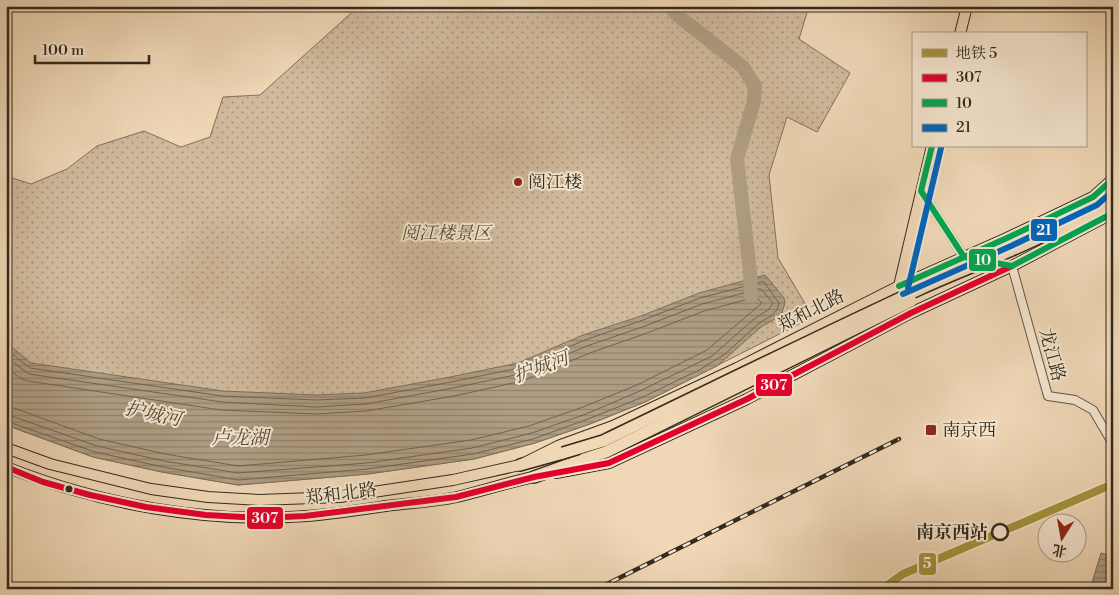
<svg xmlns="http://www.w3.org/2000/svg" width="1119" height="595" font-family="'Libre Bodoni','Noto Serif SC',serif">
  <style>
    .park { fill: url(#park-dots); stroke: #81725e }
    .water { fill: url(#water-rules); stroke: #7d6f5b }
    .lines { fill: none; stroke-linecap: round; stroke-linejoin: round }
    .shore { stroke: #706450; stroke-width: 1 }
    .river { stroke: #af9d83; stroke-width: 14 }
    .minor-casing { stroke: #625644; stroke-width: 10 }
    .major-casing { stroke: #322a1e; stroke-width: 12 }
    .highway-casing { stroke: #322a1e; stroke-width: 14 }
    .minor { stroke: #f5e6d0; stroke-width: 8 }
    .major { stroke: #f0d8b7; stroke-width: 10 }
    .highway { stroke: #f0d8b7; stroke-width: 11 }
    .rail-casing { stroke: #322a1e; stroke-width: 4.5 }
    .rail { stroke: #f5e6d0; stroke-width: 2.5; stroke-dasharray: 8; stroke-linecap: butt }
    .highway-bridge-casing { stroke: #322a1e; stroke-width: 14; stroke-linecap: butt }
    .highway-bridge { stroke: #f0d8b7; stroke-width: 11 }
    .bus-1-casing { stroke: #f5e6d0; stroke-width: 10 }
    .bus-2-casing { stroke: #f5e6d0; stroke-width: 10 }
    .bus-3-casing { stroke: #f5e6d0; stroke-width: 10 }
    .bus-1 { stroke: #e4002b; stroke-width: 6 }
    .bus-2 { stroke: #00a651; stroke-width: 6 }
    .bus-3 { stroke: #0065bd; stroke-width: 6 }
    .metro-1-casing { stroke: #f5e6d0; stroke-width: 11 }
    .metro-1 { stroke: #a5943d; stroke-width: 8 }
    .poi-dot { fill: #8f2418; stroke: #f5e6d0; stroke-width: 2 }
    .bus-dot { fill: #322a1e; stroke: #f5e6d0; stroke-width: 2 }
    .stop-dot { fill: #f5e6d0; stroke: #322a1e; stroke-width: 2.5 }
    .labels { text-anchor: middle; dominant-baseline: central; stroke-width: 4; stroke-linejoin: round; paint-order: stroke }
    .poi-label { font-size: 18px; fill: #322a1e; stroke: #f5e6d0; text-anchor: start }
    .park-label { font-size: 18px; font-style: italic; fill: #5a4e3e; stroke: #f5e6d0 }
    .street-label { font-size: 18px; fill: #322a1e; stroke: #f5e6d0 }
    .stop-label { font-size: 18px; font-weight: bold; fill: #322a1e; stroke: #f5e6d0; text-anchor: end }
    .water-label { font-size: 19px; font-style: italic; fill: #584c3c; stroke: #f5e6d0 }
    .line-badge { stroke: #f5e6d0; stroke-width: 2 }
    .badge-label { font-size: 14px; text-anchor: middle; font-weight: bold; fill: #fff }
  </style>
  <defs>
    <pattern id="park-dots" width="8" height="8" patternUnits="userSpaceOnUse" patternTransform="scale(1.25)"><rect width="8" height="8" fill="#d0ba9d"/><path d="M2 2h.1M6 6h.1" fill="none" stroke="#a9977f" stroke-width="1.8" stroke-linecap="round"/></pattern>
    <pattern id="water-rules" width="6" height="5" patternUnits="userSpaceOnUse" patternTransform="scale(1.25)"><rect width="6" height="5" fill="#af9d83"/><path d="M0 2.5h6" fill="none" stroke="#8f806b"/></pattern>
  </defs>
  <rect width="100%" height="100%" fill="#f0d8b7"/>
  <filter id="stains"><feTurbulence type="fractalNoise" baseFrequency=".004" numOctaves="4"/><feColorMatrix values="0 0 0 0 .2 0 0 0 0 .09 0 0 0 0 .02 0 0 0 .5 -.17"/></filter>
  <radialGradient id="worn" r=".72"><stop offset=".6" stop-color="#630" stop-opacity="0"/><stop offset="1" stop-color="#630" stop-opacity=".3"/></radialGradient>
  <path class="park" d="M359 6H809L799 39 850 73 817 132 787 117 769 175 778 258 813 317 645 402 590 424 535 443 474 459 368 474 238 485 162 472 93 457 6 425V176L31 184 67 169 97 146 144 131 181 147 210 137 223 97 260 95Z"/>
  <g class="water">
    <path d="M765 275 784 298 785 303 782 312 775 319 761 327 717 366 645 402 590 424 535 443 474 459 368 474 238 485 162 472 93 457 6 425V342L31 363 223 391 316 395 364 393 450 377 518 363 583 335 641 316 699 293Z"/>
    <path d="M1101 553 1113 556V589H1090Z"/>
  </g>
  <g class="lines">
    <g class="shore">
      <path d="M6 349 30 368 222 396 316 400 365 398 451 382 519 368 585 340 643 320 700 298 761 282H764L779 303 777 310 772 315 758 324 725 354 701 369 643 397 588 419 533 439 473 454 367 469 238 480 163 467 95 452 6 421"/>
      <path d="M6 357 29 374 222 402 316 407 366 404 453 388 520 374 587 346 645 326 702 304 759 289H761L773 303 768 310 754 319 712 356 640 391 586 414 532 433 472 448 367 463 238 473 164 461 97 446 6 414"/>
      <path d="M6 367 20 378 28 381 221 410 317 414 366 411 454 396 522 381 590 353 647 333 704 311 756 297 762 303 707 350 637 385 583 407 529 426 471 440 366 455 238 466 165 454 99 439 14 408 6 407"/>
    </g>
    <path class="river" d="M670 6 677 15 743 67 755 86 754 101 737 159 750 272 751 296"/>
    <defs>
      <path id="minor" d="M921 191 964 257 1012 266 1048 396 1075 400 1093 410 1113 444"/>
      <g id="major">
        <path d="M960 34 967 6"/>
        <path d="M901 291 899 286 932 146"/>
        <path d="M6 448 50 464 151 489 208 497 259 500 340 497 453 480 520 465 558 446 613 426 737 368 899 286 1007 238 1093 197 1113 179"/>
        <path d="M6 467C100 504 205 524 307 516 333 514 359 510 386 506 409 503 434 502 457 497 485 490 513 481 542 475"/>
        <path d="M556 473 609 463 747 399 911 313 1012 266 1113 213"/>
      </g>
      <g id="highway">
        <path d="M520 465 563 453"/>
        <path d="M534 477 584 459"/>
      </g>
    </defs>
    <use href="#minor" class="minor-casing"/>
    <use href="#major" class="major-casing"/>
    <use href="#highway" class="highway-casing"/>
    <use href="#minor" class="minor"/>
    <use href="#major" class="major"/>
    <use href="#highway" class="highway"/>
    <defs>
      <path id="rail" d="M597 589 899 439"/>
    </defs>
    <use href="#rail" class="rail-casing"/>
    <use href="#rail" class="rail"/>
    <defs>
      <g id="highway-bridge">
        <path d="M1049 240 1077 227 1113 205"/>
        <path d="M563 453 603 441C709 390 814 338 920 289 985 259 1057 238 1113 193"/>
        <path d="M584 459 606 452 911 301"/>
      </g>
    </defs>
    <use href="#highway-bridge" class="highway-bridge-casing"/>
    <use href="#highway-bridge" class="highway-bridge"/>
    <defs>
      <path id="bus-1" d="M6 467 43 482 90 495 146 507 206 515 262 518 305 516 456 497 534 477 609 463 747 399 911 313 1012 266"/>
      <g id="bus-2">
        <path d="M932 146 921 191 964 257 1012 266 1113 213"/>
        <path d="M899 286 1007 238 1093 197 1113 179"/>
      </g>
      <g id="bus-3">
        <path d="M908 288 941 148"/>
        <path d="M903 294 1011 246 1097 205 1113 191"/>
      </g>
    </defs>
    <use href="#bus-1" class="bus-1-casing"/>
    <use href="#bus-2" class="bus-2-casing"/>
    <use href="#bus-3" class="bus-3-casing"/>
    <use href="#bus-1" class="bus-1"/>
    <use href="#bus-2" class="bus-2"/>
    <use href="#bus-3" class="bus-3"/>
    <defs>
      <path id="metro-1" d="M882 589 903 574 1113 484"/>
    </defs>
    <use href="#metro-1" class="metro-1-casing"/>
    <use href="#metro-1" class="metro-1"/>
  </g>
  <g class="poi-dot">
    <circle cx="518" cy="182" r="5"/>
    <rect x="925" y="424" width="12" height="12" rx="2.5"/>
  </g>
  <circle class="bus-dot" cx="69" cy="489" r="4.5"/>
  <circle class="stop-dot" cx="1000" cy="532" r="8"/>
  <g class="labels">
    <g class="poi-label">
      <text x="528" y="182">阅江楼</text>
      <text x="942" y="430">南京西</text>
    </g>
    <g class="park-label">
      <text x="446" y="233">阅江楼景区</text>
    </g>
    <g class="street-label">
      <text transform="translate(811 311) rotate(-27)">郑和北路</text>
      <text transform="translate(1052 355) rotate(75)">龙江路</text>
      <text transform="translate(341 494) rotate(-7)">郑和北路</text>
    </g>
    <g class="stop-label">
      <text x="988" y="532">南京西站</text>
    </g>
    <g class="water-label">
      <text transform="translate(541 367) rotate(-20)">护城河</text>
      <text transform="translate(153 414) rotate(12)">护城河</text>
      <text x="240" y="438">卢龙湖</text>
    </g>
  </g>
  <g class="line-badge">
    <rect x="1030" y="218" width="28" height="24" rx="5" fill="#0065bd"/>
    <rect x="968" y="248" width="29" height="24" rx="5" fill="#00a651"/>
    <rect x="755" y="373" width="38" height="24" rx="5" fill="#e4002b"/>
    <rect x="246" y="506" width="38" height="24" rx="5" fill="#e4002b"/>
    <rect x="918" y="552" width="19" height="24" rx="5" fill="#a5943d"/>
  </g>
  <g class="badge-label">
    <text x="1044" y="235">21</text>
    <text x="983" y="265">10</text>
    <text x="774" y="390">307</text>
    <text x="265" y="523">307</text>
    <text x="927" y="568">5</text>
  </g>
  <rect width="1119" height="595" fill="none" stroke="#f0d8b7" stroke-width="25"/>
  <rect x="8" y="8" width="1104" height="580" fill="none" stroke="#322a1e" stroke-width="2.5"/>
  <rect x="12" y="12" width="1094" height="570" fill="none" stroke="#322a1e"/>
  <rect x="912" y="32" width="175" height="115" fill="#f5e6d0" stroke="#a79b89"/>
  <rect x="922" y="49" width="25" height="8" fill="#a5943d" stroke="#a79b89"/>
  <text x="956" y="58" font-size="15" fill="#322a1e">地铁 5</text>
  <rect x="922" y="74" width="25" height="8" fill="#e4002b" stroke="#a79b89"/>
  <text x="956" y="82" font-size="15" fill="#322a1e">307</text>
  <rect x="922" y="99" width="25" height="8" fill="#00a651" stroke="#a79b89"/>
  <text x="956" y="108" font-size="15" fill="#322a1e">10</text>
  <rect x="922" y="124" width="25" height="8" fill="#0065bd" stroke="#a79b89"/>
  <text x="956" y="132" font-size="15" fill="#322a1e">21</text>
  <g transform="translate(1062 538) rotate(191)"><circle r="24" fill="#f5e6d0" stroke="#a79b89"/>
  <path d="M0-4L9 19L0 12L-9 19Z" fill="#8f2418"/>
  <text y="-8" font-size="14" font-weight="bold" text-anchor="middle" fill="#322a1e">北</text>
  </g>
  <path d="M35 55v8h114v-8" fill="none" stroke="#322a1e" stroke-width="2.5"/>
  <text x="42" y="55" font-size="15" fill="#322a1e" stroke="#f5e6d0" stroke-width="4" paint-order="stroke">100 m</text>
  <rect width="100%" height="100%" filter="url(#stains)"/>
  <rect width="100%" height="100%" fill="url(#worn)"/>
</svg>
